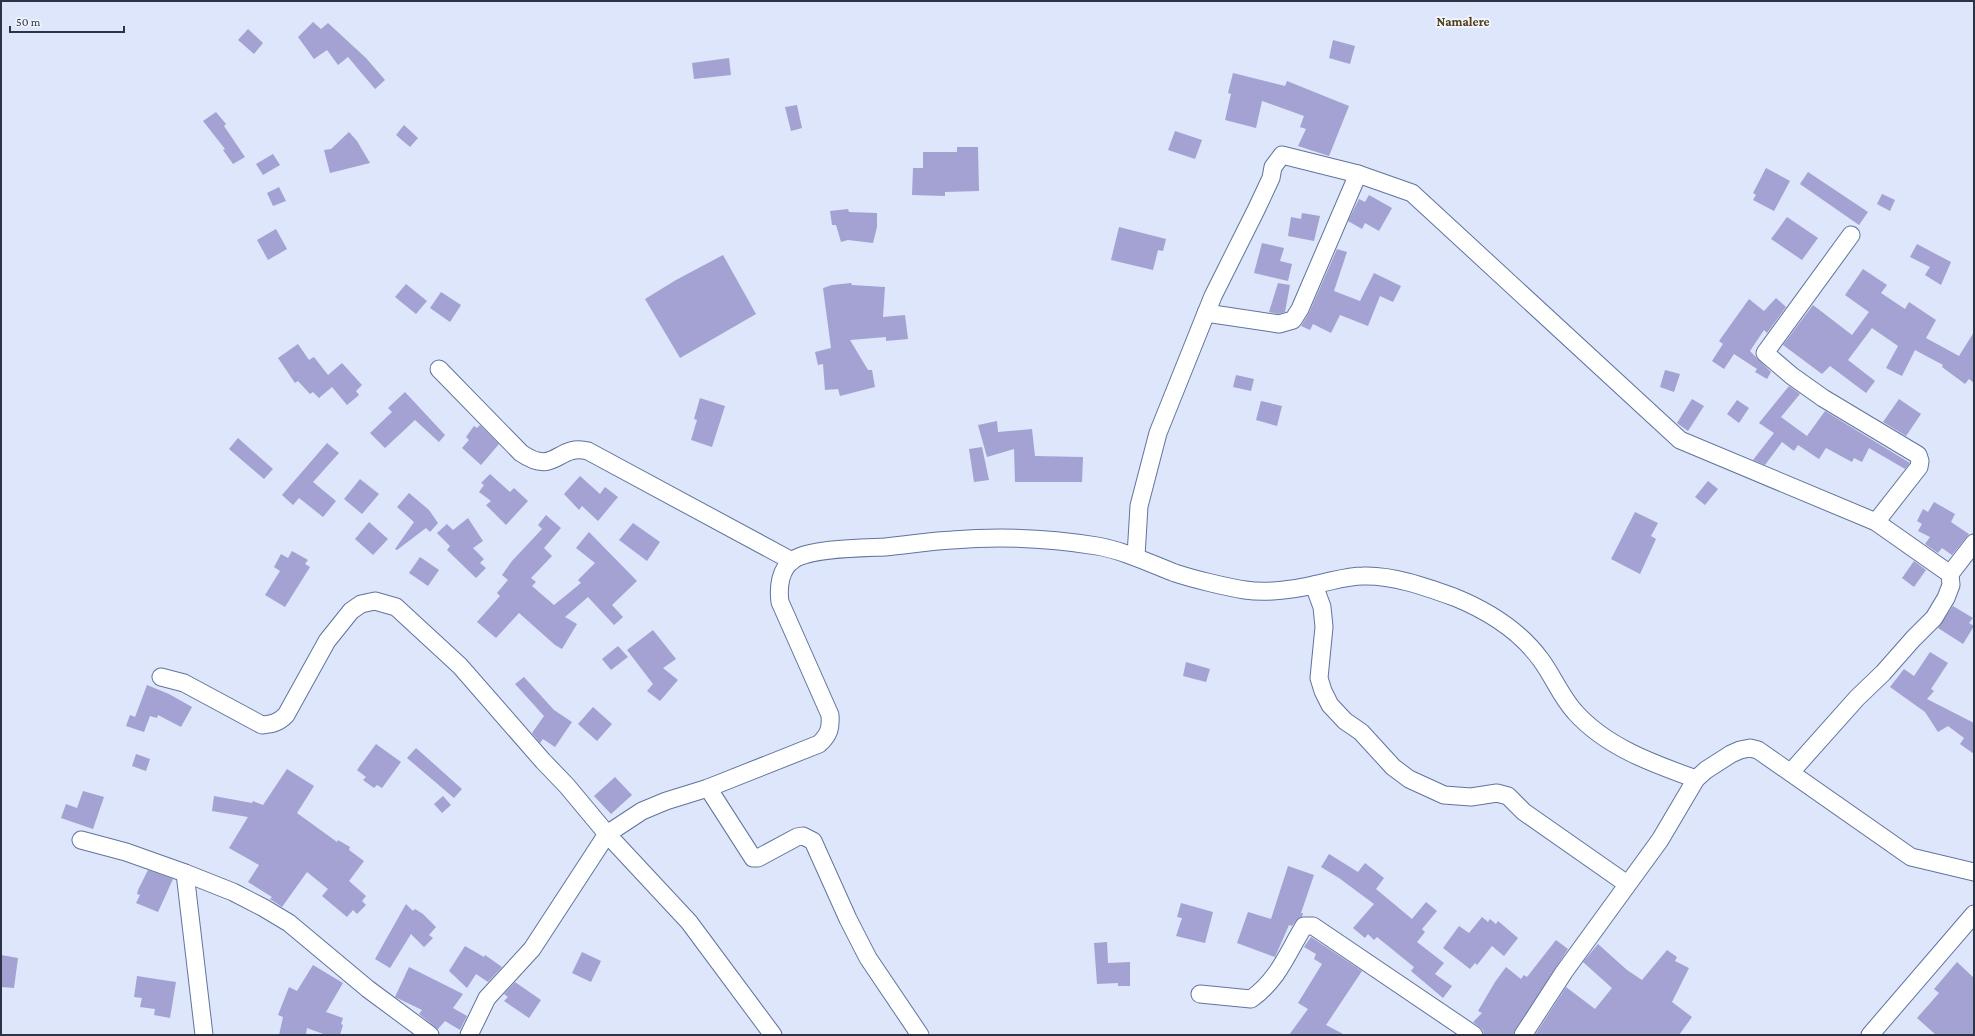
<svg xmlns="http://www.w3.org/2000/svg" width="1975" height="1036" font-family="'Crimson Pro',serif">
<rect width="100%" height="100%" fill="#dde6fa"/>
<g fill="#a3a2d3">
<path d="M 313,22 L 321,29 L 328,23 L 366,58 L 385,80 L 375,89 L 348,57 L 338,65 L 327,50 L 314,59 L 298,37 Z"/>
<path d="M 248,29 L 263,43 L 254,54 L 238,40 Z"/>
<path d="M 1333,40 L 1355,46 L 1350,64 L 1329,58 Z"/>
<path d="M 729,58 L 731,75 L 694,79 L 692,63 Z"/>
<path d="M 1233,73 L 1285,86 L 1287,81 L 1349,106 L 1329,156 L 1298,146 L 1306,129 L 1300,127 L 1304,116 L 1262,101 L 1256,128 L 1225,120 L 1231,94 L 1228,93 Z"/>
<path d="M 797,105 L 802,128 L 791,131 L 785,107 Z"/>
<path d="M 216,112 L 226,124 L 224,126 L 245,157 L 233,164 L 223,150 L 225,149 L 203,121 Z"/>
<path d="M 404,125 L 418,138 L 410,147 L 396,135 Z"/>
<path d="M 1175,131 L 1202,140 L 1195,159 L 1168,150 Z"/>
<path d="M 349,132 L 357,141 L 370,163 L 330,173 L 324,150 L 331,149 Z"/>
<path d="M 957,147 L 978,147 L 979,191 L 945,192 L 945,196 L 912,195 L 913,168 L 923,168 L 923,152 L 957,152 Z"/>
<path d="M 273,154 L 280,165 L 263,175 L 256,164 Z"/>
<path d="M 1766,168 L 1790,181 L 1774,211 L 1753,200 L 1756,195 L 1753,193 Z"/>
<path d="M 1808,172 L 1868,212 L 1859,225 L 1800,184 Z"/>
<path d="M 279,187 L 286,201 L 273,206 L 267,193 Z"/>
<path d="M 1882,194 L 1895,200 L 1890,211 L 1877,204 Z"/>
<path d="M 1369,195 L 1392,208 L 1379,231 L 1365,223 L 1362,229 L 1348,221 L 1359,199 L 1365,202 Z"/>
<path d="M 848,209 L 849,212 L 877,213 L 877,227 L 873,243 L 848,240 L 841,242 L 836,225 L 832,225 L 830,211 Z"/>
<path d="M 1302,213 L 1320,216 L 1314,241 L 1288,236 L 1291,217 L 1301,219 Z"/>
<path d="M 1787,217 L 1818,238 L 1802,260 L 1771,239 Z"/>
<path d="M 1119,227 L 1166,239 L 1163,251 L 1158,250 L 1153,270 L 1111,260 Z"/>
<path d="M 276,229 L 287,249 L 268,260 L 257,240 Z"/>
<path d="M 1262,243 L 1284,248 L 1280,261 L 1292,264 L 1288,281 L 1254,273 Z"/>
<path d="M 1917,244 L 1951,262 L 1941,285 L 1925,275 L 1930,267 L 1910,257 Z"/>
<path d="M 1337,249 L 1347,252 L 1334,291 L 1360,301 L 1374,273 L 1401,286 L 1393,302 L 1380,296 L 1368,326 L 1340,315 L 1331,333 L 1313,324 L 1310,330 L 1301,326 L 1309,313 Z"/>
<path d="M 723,255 L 756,314 L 680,358 L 645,299 L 676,280 Z"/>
<path d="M 1863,269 L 1887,285 L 1881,293 L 1905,309 L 1909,302 L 1936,320 L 1926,338 L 1959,356 L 1974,332 L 1974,383 L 1969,379 L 1965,384 L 1942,367 L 1943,365 L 1915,350 L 1902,376 L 1886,368 L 1898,346 L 1872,328 L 1848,360 L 1875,381 L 1866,393 L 1830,366 L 1822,374 L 1783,345 L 1813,305 L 1852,335 L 1869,312 L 1845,295 Z"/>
<path d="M 851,283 L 852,285 L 885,287 L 883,317 L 905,315 L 908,339 L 886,341 L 886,337 L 850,340 L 868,370 L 872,370 L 875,387 L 840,396 L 838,389 L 825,390 L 823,364 L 818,365 L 815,352 L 831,348 L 823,288 L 832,285 Z"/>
<path d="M 1278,283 L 1290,285 L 1285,312 L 1278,314 L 1269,312 Z"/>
<path d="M 406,284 L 427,301 L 416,314 L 395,297 Z"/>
<path d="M 441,292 L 461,305 L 450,322 L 430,308 Z"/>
<path d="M 1776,298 L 1786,307 L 1767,333 L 1764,330 L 1750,351 L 1771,372 L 1767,379 L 1755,372 L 1757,369 L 1734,354 L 1724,369 L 1712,361 L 1723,344 L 1719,341 L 1749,299 L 1764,311 Z"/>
<path d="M 298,344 L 309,360 L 314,357 L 328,375 L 342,363 L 362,385 L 356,391 L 359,395 L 347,405 L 332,387 L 319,398 L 313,392 L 310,394 L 298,381 L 295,383 L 278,358 Z"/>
<path d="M 1665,370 L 1680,374 L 1674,392 L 1660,387 Z"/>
<path d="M 1236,375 L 1254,379 L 1251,391 L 1233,387 Z"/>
<path d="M 1789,386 L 1800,394 L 1781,417 L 1807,436 L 1825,411 L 1910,463 L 1905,469 L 1869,448 L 1862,462 L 1854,458 L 1852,462 L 1826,448 L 1819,459 L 1798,445 L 1794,451 L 1782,442 L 1765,465 L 1753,460 L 1774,433 L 1759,423 Z"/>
<path d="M 405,392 L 445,435 L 439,442 L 415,420 L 385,448 L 370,433 L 392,412 L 388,408 Z"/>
<path d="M 700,398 L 725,406 L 712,447 L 691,440 L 697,420 L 694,419 Z"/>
<path d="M 1692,399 L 1704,406 L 1688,431 L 1677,423 Z"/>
<path d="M 1899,399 L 1921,414 L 1906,436 L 1883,422 Z"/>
<path d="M 1737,400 L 1749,408 L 1739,423 L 1727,414 Z"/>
<path d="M 1261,401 L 1282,406 L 1277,426 L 1256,420 Z"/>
<path d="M 997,421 L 998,432 L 1032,429 L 1035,456 L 1083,457 L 1082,482 L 1015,482 L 1014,449 L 987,457 L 978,425 Z"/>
<path d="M 480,425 L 499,444 L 481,465 L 462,448 L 469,440 L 466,437 L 474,426 L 477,428 Z"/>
<path d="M 238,438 L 273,469 L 264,479 L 229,449 Z"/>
<path d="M 327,443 L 339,453 L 313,482 L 336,501 L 323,517 L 299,498 L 293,505 L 282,495 Z"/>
<path d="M 982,447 L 989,480 L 974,482 L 969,449 Z"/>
<path d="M 490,474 L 510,492 L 514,488 L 528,501 L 506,525 L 486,505 L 491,501 L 479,492 L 484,485 L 481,483 Z"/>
<path d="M 580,476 L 600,494 L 605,487 L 618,497 L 598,521 L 582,506 L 579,510 L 564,494 Z"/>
<path d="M 360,479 L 379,494 L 362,514 L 344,499 Z"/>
<path d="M 1708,481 L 1718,489 L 1705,505 L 1695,497 Z"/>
<path d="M 409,493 L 429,510 L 438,523 L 430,532 L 426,528 L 397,550 L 395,549 L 414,522 L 397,507 Z"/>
<path d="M 1934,502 L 1955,514 L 1951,522 L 1969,534 L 1952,555 L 1942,548 L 1938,553 L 1925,544 L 1930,537 L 1918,531 L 1922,524 L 1917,521 L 1923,509 L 1928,512 Z"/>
<path d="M 1635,512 L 1658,523 L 1651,536 L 1656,539 L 1640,574 L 1611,559 Z"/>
<path d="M 546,515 L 561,528 L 544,548 L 552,556 L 531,578 L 536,582 L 532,586 L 554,605 L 581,583 L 578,580 L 595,563 L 576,548 L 589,532 L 637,581 L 612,605 L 623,617 L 614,625 L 588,597 L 565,617 L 577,624 L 562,649 L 555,645 L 519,613 L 496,638 L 477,622 L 500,596 L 497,593 L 508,580 L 502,575 L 512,561 L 542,529 L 538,525 Z"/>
<path d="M 468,518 L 483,541 L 473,548 L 484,559 L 480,563 L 486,568 L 476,578 L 447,550 L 450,546 L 437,533 L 447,524 L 453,530 Z"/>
<path d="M 369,522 L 388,539 L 373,555 L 355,539 Z"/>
<path d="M 633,523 L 660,542 L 647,561 L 619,540 Z"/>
<path d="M 292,551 L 308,560 L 305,564 L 310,567 L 285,607 L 265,595 L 280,571 L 274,567 L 281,554 L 288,558 Z"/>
<path d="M 420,557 L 439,570 L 428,586 L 409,573 Z"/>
<path d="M 1914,561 L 1926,570 L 1914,587 L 1902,578 Z"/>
<path d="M 1953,606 L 1973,618 L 1969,623 L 1974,626 L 1963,644 L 1938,628 Z"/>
<path d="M 653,630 L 676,659 L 663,668 L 678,680 L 660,701 L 647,691 L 653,684 L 627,650 Z"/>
<path d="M 618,646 L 628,657 L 611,670 L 602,659 Z"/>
<path d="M 1930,652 L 1948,663 L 1931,689 L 1934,691 L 1927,699 L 1974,723 L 1974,754 L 1960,744 L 1964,738 L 1948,726 L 1938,732 L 1925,712 L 1890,687 L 1904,669 L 1914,676 Z"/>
<path d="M 1186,662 L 1210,669 L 1206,682 L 1183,676 Z"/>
<path d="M 524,677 L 554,710 L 572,722 L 555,747 L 543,739 L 540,743 L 532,733 L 544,716 L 515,684 Z"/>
<path d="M 147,685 L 169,694 L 192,707 L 181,727 L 158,715 L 157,718 L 150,716 L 144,732 L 126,726 L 130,715 L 135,717 Z"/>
<path d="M 593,707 L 612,724 L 597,741 L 578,724 Z"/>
<path d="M 376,744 L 401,762 L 382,788 L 377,785 L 374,788 L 363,780 L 366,777 L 357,770 Z"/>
<path d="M 416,748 L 462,789 L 454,798 L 407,758 Z"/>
<path d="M 136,754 L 150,759 L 146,771 L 132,766 Z"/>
<path d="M 287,769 L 314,786 L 297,813 L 337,842 L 338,840 L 350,847 L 349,850 L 364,861 L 349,881 L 366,896 L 362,901 L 366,905 L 357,914 L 353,910 L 347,917 L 322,896 L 328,889 L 307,872 L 282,907 L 270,899 L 272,897 L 248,882 L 259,865 L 229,848 L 248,817 L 212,811 L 214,796 L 252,803 L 253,801 L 263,805 Z"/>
<path d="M 615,777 L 632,795 L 611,814 L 594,796 Z"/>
<path d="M 83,791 L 104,797 L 93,829 L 61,818 L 66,804 L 77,808 Z"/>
<path d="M 443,796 L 451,805 L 442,813 L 434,804 Z"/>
<path d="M 1329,854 L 1358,872 L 1365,863 L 1384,878 L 1376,889 L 1412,919 L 1426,902 L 1437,911 L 1422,929 L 1425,932 L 1417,942 L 1444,963 L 1435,974 L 1452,986 L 1443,998 L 1411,971 L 1414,967 L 1377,937 L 1374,940 L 1368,934 L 1365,938 L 1353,928 L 1374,904 L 1339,878 L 1321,867 Z"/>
<path d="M 1288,866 L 1314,875 L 1301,913 L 1303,913 L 1302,917 L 1296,921 L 1292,926 L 1289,925 L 1275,957 L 1237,943 L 1248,912 L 1271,919 Z"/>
<path d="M 148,870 L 173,879 L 158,912 L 136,903 L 140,895 L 137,894 L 138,890 Z"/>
<path d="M 1181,903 L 1213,912 L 1205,943 L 1176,936 L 1182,918 L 1177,917 Z"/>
<path d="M 406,904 L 413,911 L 415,909 L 423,914 L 436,927 L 429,935 L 433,938 L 424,947 L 411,934 L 390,968 L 375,959 Z"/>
<path d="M 1482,917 L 1488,922 L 1490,919 L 1496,924 L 1498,921 L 1518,938 L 1504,956 L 1492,946 L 1477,965 L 1475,963 L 1470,969 L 1443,948 L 1459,926 L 1469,933 Z"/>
<path d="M 1311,937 L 1362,971 L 1326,1025 L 1345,1035 L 1289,1035 L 1308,1009 L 1298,1003 L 1322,964 L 1314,959 L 1316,954 L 1304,947 Z"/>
<path d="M 1556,940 L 1568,949 L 1515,1030 L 1513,1035 L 1484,1035 L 1483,1030 L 1473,1022 L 1482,1013 L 1478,1011 L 1495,982 L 1506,967 L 1521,979 L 1524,975 L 1527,977 Z"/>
<path d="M 1107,942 L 1108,963 L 1130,962 L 1130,986 L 1118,986 L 1118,983 L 1097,984 L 1094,943 Z"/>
<path d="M 1598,944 L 1627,970 L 1642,980 L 1667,950 L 1677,957 L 1675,961 L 1689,968 L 1672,1002 L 1692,1017 L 1679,1035 L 1535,1035 L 1566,987 L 1595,1009 L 1612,988 L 1583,962 Z"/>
<path d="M 465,946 L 484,957 L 485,955 L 502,967 L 488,982 L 476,974 L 467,988 L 449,971 Z"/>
<path d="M 582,952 L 601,961 L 591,982 L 572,973 Z"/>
<path d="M 1,955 L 18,958 L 14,988 L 1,987 Z"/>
<path d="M 1957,962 L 1974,978 L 1974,1035 L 1936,1035 L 1917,1018 L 1939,993 L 1934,989 Z"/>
<path d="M 313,965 L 343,983 L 326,1012 L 343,1018 L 341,1024 L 343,1025 L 340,1035 L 326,1035 L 307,1028 L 306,1035 L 279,1035 L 283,1017 L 278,1015 L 289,987 L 297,991 Z"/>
<path d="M 409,967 L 463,994 L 453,1008 L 467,1016 L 460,1030 L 445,1021 L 438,1029 L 419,1014 L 422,1010 L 395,997 Z"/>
<path d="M 137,976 L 176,982 L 170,1018 L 154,1015 L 155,1009 L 140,1007 L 142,998 L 134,997 Z"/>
<path d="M 515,982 L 541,1000 L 529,1018 L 504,1001 L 508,997 L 504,994 Z"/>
</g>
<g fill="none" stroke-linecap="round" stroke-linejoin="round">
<g stroke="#60749e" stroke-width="19">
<g id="minor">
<path d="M 1851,235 L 1765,353 L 1792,376 L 1823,398 L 1918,455 L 1920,461 L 1919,467 L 1876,522"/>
<path d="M 1206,313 L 1279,324 L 1293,320 L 1300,309 L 1358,174"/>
<path d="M 439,369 L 521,453 C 556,477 557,443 588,451 L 792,561"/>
<path d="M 1136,556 L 1139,506 L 1158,433 L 1213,296 L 1256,210 L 1271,178 L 1273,167 L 1282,155 L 1358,174 L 1412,193 L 1680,440 L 1876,522 L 1950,574"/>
<path d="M 1314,585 L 1322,607 L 1324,627 L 1319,678 L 1323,691 L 1330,705 L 1345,721 L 1361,732 L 1393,767 L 1409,779 L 1444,795 L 1471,797 L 1497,793 L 1508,796 L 1524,812 L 1627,884"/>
<path d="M 161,677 L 184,683 L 262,725 C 272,724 278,723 286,715 L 327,641 L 351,611 L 361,604 L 375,601 L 396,607 L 460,666 L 543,761 L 567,786 L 607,834 L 689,922 L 773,1035"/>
<path d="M 1791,772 L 1857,698 L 1883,673 L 1913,639 L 1934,618 L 1946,598 L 1951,585 L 1950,574 L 1974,543"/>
<path d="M 708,788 L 753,858 L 758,858 L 797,837 L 803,836 L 813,841 L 848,919 L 868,958 L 920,1035"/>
<path d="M 81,840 L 126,852 L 185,873 L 233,892 L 264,908 L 289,923 L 368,989 L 430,1035"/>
<path d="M 185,873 L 204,1035"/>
<path d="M 1200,994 L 1251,999 C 1278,980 1287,954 1304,926 L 1313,926 L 1474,1035"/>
<path d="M 469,1035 L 487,998 L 532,949 L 607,834 L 642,811 L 666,801 L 708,788 L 819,744 C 829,735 831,728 830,715 L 780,602 C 778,587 780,569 793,560 C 810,548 863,548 885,547 C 907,545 930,541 952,540 C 1000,536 1049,538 1097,546 C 1125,551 1149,563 1175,573 C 1193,579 1226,587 1245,590 C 1271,594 1298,589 1322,583 C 1336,580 1349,576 1363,576 C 1393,575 1426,587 1454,597 C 1486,610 1520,631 1541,660 C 1553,676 1561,697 1575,712 C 1606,747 1654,764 1696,779"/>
<path d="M 1523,1035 L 1564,972 L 1660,840 L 1696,779 L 1706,770 L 1731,754 L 1740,750 L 1750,748 L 1758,750 L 1911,857 L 1974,872"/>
<path d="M 1870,1035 L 1974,914"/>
</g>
</g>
<use href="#minor" stroke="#fff" stroke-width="17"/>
</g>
<g text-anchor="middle" stroke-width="4" stroke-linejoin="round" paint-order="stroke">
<g font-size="13" font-weight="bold" fill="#4e3d16" stroke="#eff3fd">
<text x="1463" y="26">Namalere</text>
</g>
</g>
<rect width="1975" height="1036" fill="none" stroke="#2b3346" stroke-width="4"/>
<path d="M10 26v6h114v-6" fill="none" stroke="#2b3346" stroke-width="2"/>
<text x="16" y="26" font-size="12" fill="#2b3346" stroke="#eff3fd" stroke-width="3" paint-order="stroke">50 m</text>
</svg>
